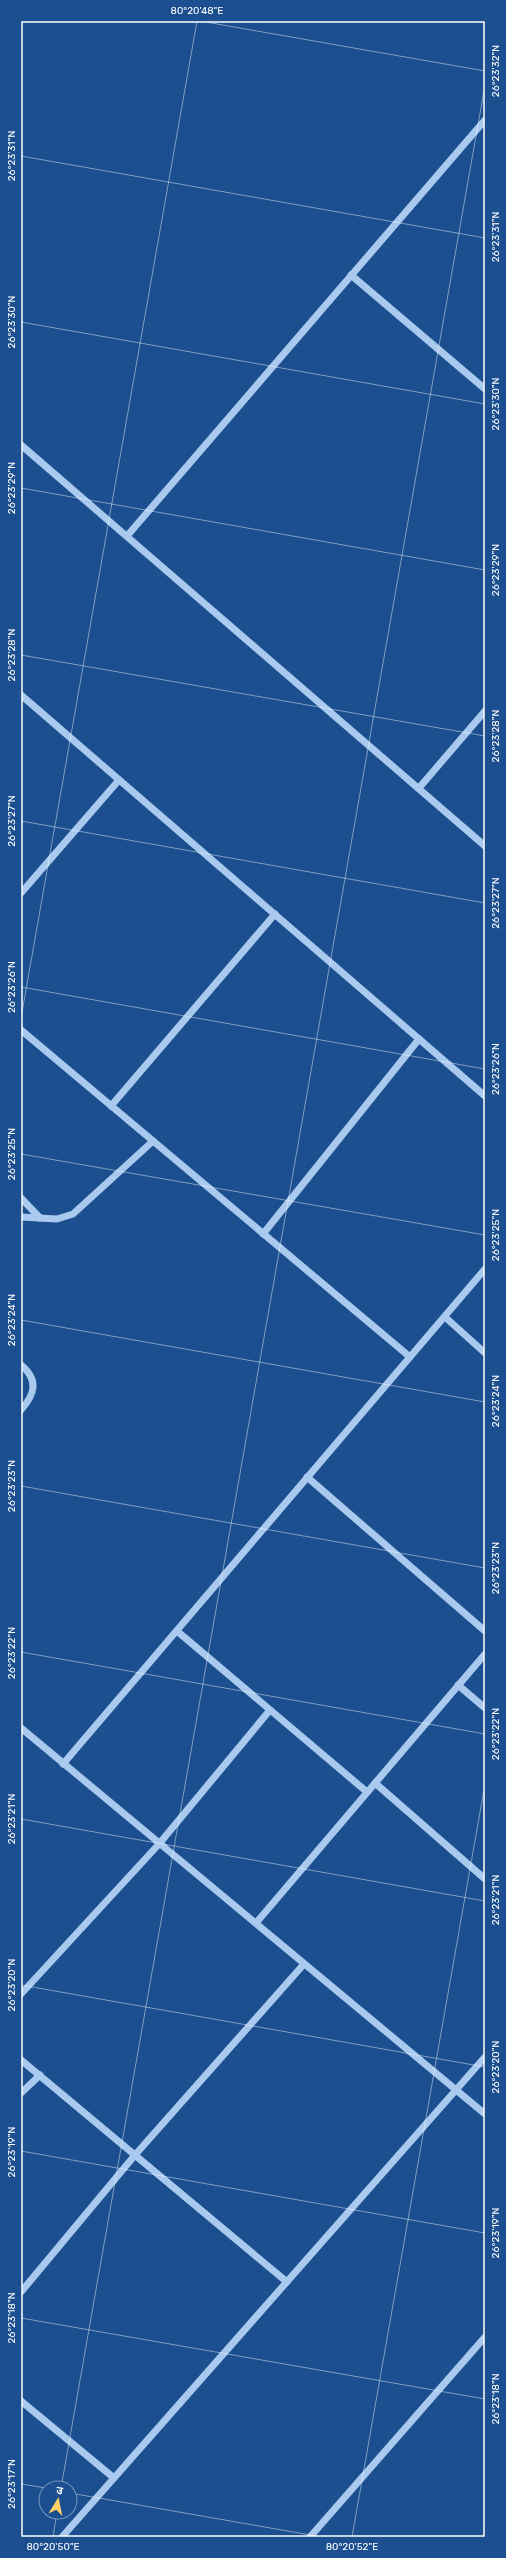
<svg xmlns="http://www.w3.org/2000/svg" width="506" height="2558" font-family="Rubik,'Noto Sans Devanagari',sans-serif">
<rect width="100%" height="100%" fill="#1b4f8f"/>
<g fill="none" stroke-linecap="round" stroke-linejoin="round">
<g stroke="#a9c9ee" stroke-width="7">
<path d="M 351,275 L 485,389"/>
<path d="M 21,445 L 485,846"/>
<path d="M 127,536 L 485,120"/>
<path d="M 21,695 L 485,1096"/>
<path d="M 419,788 L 485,711"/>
<path d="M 21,893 L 119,780"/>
<path d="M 21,1030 L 410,1357"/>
<path d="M 111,1106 L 275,914"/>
<path d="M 21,1198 L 40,1218"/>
<path d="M 21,1217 L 57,1219 L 73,1214 L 153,1141"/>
<path d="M 263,1234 L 419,1039"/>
<path d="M 445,1317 L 485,1353"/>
<path d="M 21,1365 C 39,1380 35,1394 21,1410"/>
<path d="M 307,1477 L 485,1631"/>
<path d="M 177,1631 L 367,1792"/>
<path d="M 458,1685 L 485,1708"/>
<path d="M 21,1728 L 485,2114"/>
<path d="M 63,1764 L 485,1269"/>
<path d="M 375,1783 L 485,1879"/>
<path d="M 256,1923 L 485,1654"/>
<path d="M 21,1994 L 159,1844 L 270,1710"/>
<path d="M 21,2060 L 287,2282"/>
<path d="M 21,2093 L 40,2075"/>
<path d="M 21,2292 L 135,2155 L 304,1964"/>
<path d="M 21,2401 L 114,2478"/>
<path d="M 62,2537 L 485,2057"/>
<path d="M 310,2537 L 485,2337"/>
</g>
</g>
<path fill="none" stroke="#fff" stroke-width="1" stroke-opacity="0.45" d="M 200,21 L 485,71M 21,156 L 485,238M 21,322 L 485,404M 21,488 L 485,570M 21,655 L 485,736M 21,821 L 485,903M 21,987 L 485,1069M 21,1018 L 197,21M 21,1154 L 485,1235M 21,1320 L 485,1402M 21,1486 L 485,1568M 21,1652 L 485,1734M 21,1819 L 485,1901M 21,1985 L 485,2067M 21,2151 L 485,2233M 21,2318 L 485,2399M 21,2484 L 46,2488M 61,2488 L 485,85M 70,2493 L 322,2537M 53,2537 L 57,2512M 352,2537 L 485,1784"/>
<rect width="506" height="2558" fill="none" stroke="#1b4f8f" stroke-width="44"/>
<g transform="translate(58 2500) rotate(10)"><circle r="19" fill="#1b4f8f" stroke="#7695bc"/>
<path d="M0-3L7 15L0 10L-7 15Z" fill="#ffd166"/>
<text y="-6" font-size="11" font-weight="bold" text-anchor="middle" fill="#ffffff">उ</text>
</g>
<rect x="22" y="22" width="462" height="2514" fill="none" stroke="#fff" stroke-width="1.5"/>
<g font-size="10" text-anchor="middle" fill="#fff">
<text x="197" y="14">80°20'48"E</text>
<text transform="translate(495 71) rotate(-90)" y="4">26°23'32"N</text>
<text transform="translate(11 156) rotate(-90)" y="4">26°23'31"N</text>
<text transform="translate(495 237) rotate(-90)" y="4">26°23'31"N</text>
<text transform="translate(11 322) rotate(-90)" y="4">26°23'30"N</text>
<text transform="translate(495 404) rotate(-90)" y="4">26°23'30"N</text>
<text transform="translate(11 488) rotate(-90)" y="4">26°23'29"N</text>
<text transform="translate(495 570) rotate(-90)" y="4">26°23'29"N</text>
<text transform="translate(11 655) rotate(-90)" y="4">26°23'28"N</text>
<text transform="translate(495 736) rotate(-90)" y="4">26°23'28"N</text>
<text transform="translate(11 821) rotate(-90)" y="4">26°23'27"N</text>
<text transform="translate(495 903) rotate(-90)" y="4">26°23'27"N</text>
<text transform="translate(11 987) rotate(-90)" y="4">26°23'26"N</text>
<text transform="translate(495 1069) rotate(-90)" y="4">26°23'26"N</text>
<text transform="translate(11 1154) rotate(-90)" y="4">26°23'25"N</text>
<text transform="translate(495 1235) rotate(-90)" y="4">26°23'25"N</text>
<text transform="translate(11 1320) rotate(-90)" y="4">26°23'24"N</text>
<text transform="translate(495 1401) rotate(-90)" y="4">26°23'24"N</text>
<text transform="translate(11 1486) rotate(-90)" y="4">26°23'23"N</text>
<text transform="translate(495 1568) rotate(-90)" y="4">26°23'23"N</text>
<text transform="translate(11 1653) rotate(-90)" y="4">26°23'22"N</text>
<text transform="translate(495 1734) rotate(-90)" y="4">26°23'22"N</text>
<text transform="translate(11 1819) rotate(-90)" y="4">26°23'21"N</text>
<text transform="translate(495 1900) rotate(-90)" y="4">26°23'21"N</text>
<text transform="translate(11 1985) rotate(-90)" y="4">26°23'20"N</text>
<text transform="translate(495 2067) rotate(-90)" y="4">26°23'20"N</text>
<text transform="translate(11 2152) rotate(-90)" y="4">26°23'19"N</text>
<text transform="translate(495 2233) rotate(-90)" y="4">26°23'19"N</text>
<text transform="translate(11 2318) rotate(-90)" y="4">26°23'18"N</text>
<text transform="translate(495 2399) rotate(-90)" y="4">26°23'18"N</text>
<text transform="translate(11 2484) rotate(-90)" y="4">26°23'17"N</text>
<text x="53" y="2550">80°20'50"E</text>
<text x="352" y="2550">80°20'52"E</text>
</g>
</svg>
